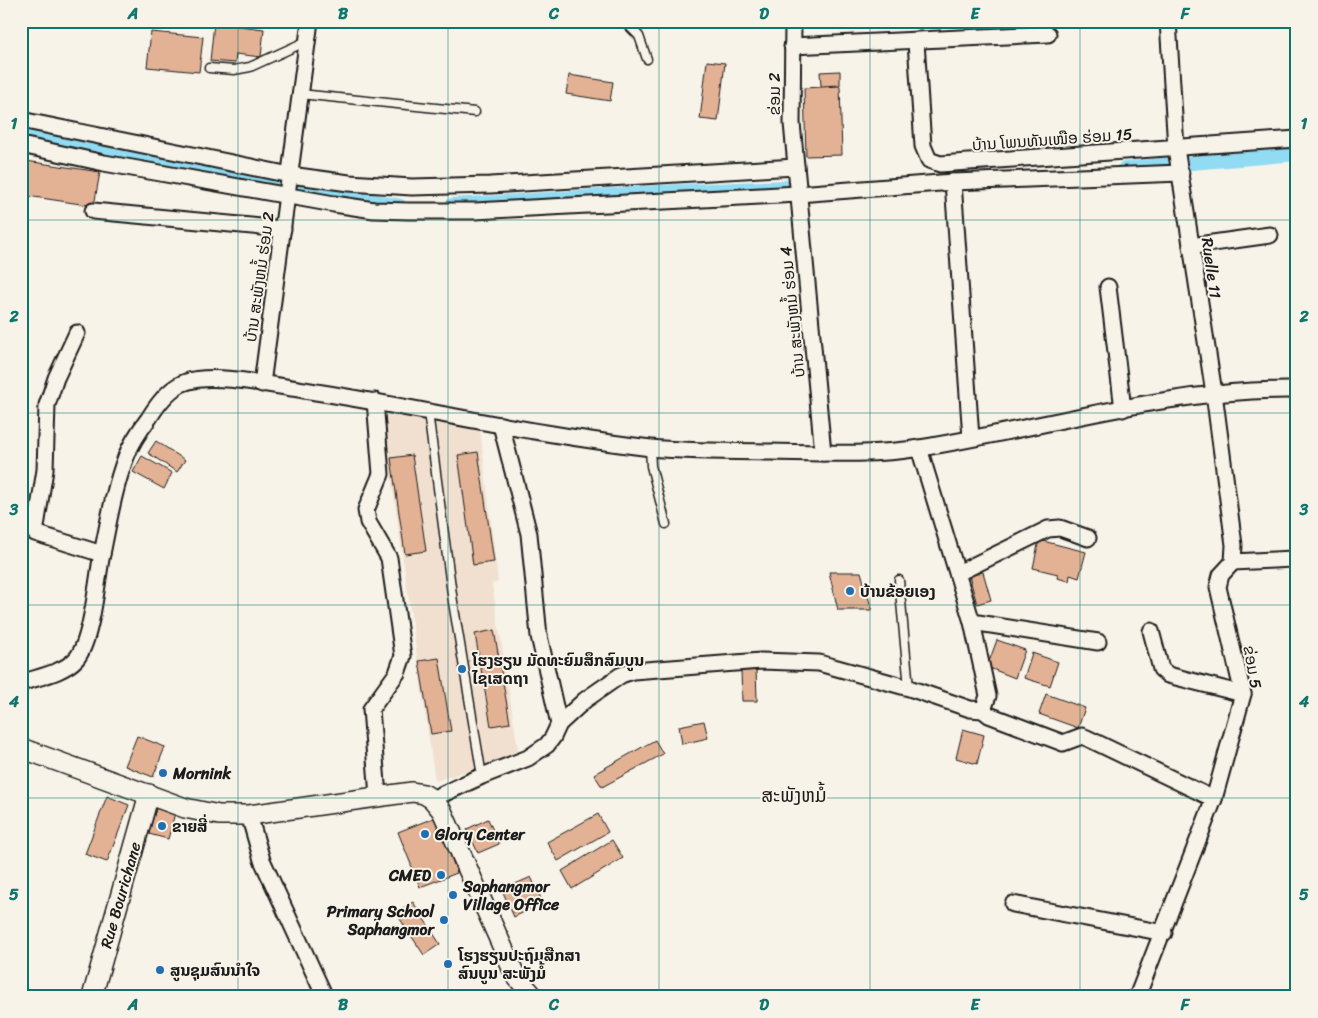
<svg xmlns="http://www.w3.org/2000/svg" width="1318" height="1018" font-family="Sriracha,'Noto Sans Lao',sans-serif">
<rect width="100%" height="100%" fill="#f7f3e8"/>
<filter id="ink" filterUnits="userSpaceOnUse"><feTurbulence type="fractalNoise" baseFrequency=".02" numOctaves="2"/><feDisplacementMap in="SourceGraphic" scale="10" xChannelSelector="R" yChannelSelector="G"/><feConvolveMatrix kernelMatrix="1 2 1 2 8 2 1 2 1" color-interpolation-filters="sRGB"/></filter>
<g filter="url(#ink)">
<path fill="#f1e0cf" d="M 382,414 L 480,429 L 498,582 L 492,584 L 519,755 L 435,781 Z"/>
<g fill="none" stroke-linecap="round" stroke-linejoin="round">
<g stroke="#91dbf3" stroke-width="14">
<path d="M 21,134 L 113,154 L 280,184"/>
<path d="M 1191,163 L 1297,154"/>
<path d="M 1124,169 L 1169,164"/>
<path d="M 298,187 L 400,206"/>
<path d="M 452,205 L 662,192 L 789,187"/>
</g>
</g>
<g fill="#e3b295" stroke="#1c1c1c">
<path d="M 214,23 L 264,29 L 261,57 L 236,54 L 235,63 L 210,61 Z"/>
<path d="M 151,32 L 203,37 L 199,72 L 147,67 Z"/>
<path d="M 707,61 L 725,63 L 718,121 L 700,119 Z"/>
<path d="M 840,71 L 840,85 L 821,86 L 820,72 Z"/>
<path d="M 569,75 L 613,82 L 610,101 L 566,94 Z"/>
<path d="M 840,86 L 842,155 L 806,156 L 804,88 Z"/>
<path d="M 26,161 L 100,172 L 94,206 L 21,195 Z"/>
<path d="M 156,441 L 185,460 L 177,472 L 148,453 Z"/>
<path d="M 478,452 L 494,562 L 473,565 L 458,455 Z"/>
<path d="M 412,455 L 426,551 L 405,554 L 391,458 Z"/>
<path d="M 142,456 L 172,473 L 164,489 L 133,472 Z"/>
<path d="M 1039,540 L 1086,552 L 1079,578 L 1070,575 L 1069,581 L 1057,578 L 1058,574 L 1033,568 Z"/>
<path d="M 829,572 L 861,572 L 872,610 L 838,610 Z"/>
<path d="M 983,572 L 991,600 L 977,604 L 969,576 Z"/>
<path d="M 494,630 L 510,723 L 491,726 L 475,634 Z"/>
<path d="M 997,640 L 1025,650 L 1015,678 L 987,667 Z"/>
<path d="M 1032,653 L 1058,662 L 1050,686 L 1024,678 Z"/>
<path d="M 439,658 L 451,731 L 431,734 L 419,661 Z"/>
<path d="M 756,669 L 757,701 L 742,701 L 741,670 Z"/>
<path d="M 1046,694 L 1085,708 L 1078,728 L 1039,714 Z"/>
<path d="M 704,721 L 708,738 L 682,744 L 679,726 Z"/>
<path d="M 963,729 L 984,735 L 977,764 L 956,758 Z"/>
<path d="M 137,736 L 165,747 L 153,777 L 125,766 Z"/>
<path d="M 655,740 L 663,754 L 602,787 L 594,774 Z"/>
<path d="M 107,796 L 129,805 L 107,862 L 85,854 Z"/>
<path d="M 156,808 L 175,813 L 168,839 L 149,834 Z"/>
<path d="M 598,814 L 608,832 L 558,861 L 547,842 Z"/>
<path d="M 436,817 L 457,873 L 420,887 L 398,832 Z"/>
<path d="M 488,819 L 499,844 L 478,853 L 467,829 Z"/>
<path d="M 612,840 L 623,858 L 572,889 L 562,871 Z"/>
<path d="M 531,877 L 543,903 L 514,917 L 502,890 Z"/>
<path d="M 413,902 L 440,944 L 424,955 L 396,913 Z"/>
</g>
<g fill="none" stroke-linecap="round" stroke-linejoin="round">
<g stroke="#1c1c1c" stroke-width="11">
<g id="service">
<path d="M 624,21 L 639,36 L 647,59"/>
<path d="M 209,68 L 234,70 L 250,67 L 307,41"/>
<path d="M 300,94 L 475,112"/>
<path d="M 428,412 L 453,602 L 482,776"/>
<path d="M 650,448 L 651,466 L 666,524"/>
<path d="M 899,580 L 909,688"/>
</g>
</g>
<g stroke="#1c1c1c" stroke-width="19">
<g id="minor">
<path d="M 793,21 L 792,123 L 823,453"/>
<path d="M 916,42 L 923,146 L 929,160 L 940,164 L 1297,139"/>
<path d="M 792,46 L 1048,34"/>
<path d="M 21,120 L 290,175 L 349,183 L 412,187 L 490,185 L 796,167"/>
<path d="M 21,145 L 104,163 L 334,204 L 374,210 L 408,211 L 475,211 L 798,194 L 953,182 L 1181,173"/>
<path d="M 953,182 L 971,438"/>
<path d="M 93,211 L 283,229"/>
<path d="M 1191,246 L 1270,235"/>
<path d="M 1108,287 L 1123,409"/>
<path d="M 77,333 L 56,378 L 47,405 L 45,470 L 35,533 L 102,554"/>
<path d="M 262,384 L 310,21"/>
<path d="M 375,401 L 381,474 L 366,510 L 368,522 L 389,558 L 403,656 L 397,673 L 371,709 L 378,796"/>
<path d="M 501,425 L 529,534 L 539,636 L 559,724"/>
<path d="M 1233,562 L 1293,559"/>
<path d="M 958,573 L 1048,529 L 1060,528 L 1088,538"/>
<path d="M 972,622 L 1098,642"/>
<path d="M 1151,631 L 1161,669 L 1168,675 L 1243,694"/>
<path d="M 21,683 C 38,677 63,673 76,659 C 91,643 97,582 101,559 C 108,525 114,488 126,457 C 131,443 140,430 149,418 C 157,405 170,387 186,382 C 213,372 275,386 304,390 C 420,408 535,435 651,448 C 691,452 731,451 771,452 C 821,453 871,456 920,448 C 1045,428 1169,388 1297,390"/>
<path d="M 983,710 L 989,715 L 1063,743 L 1082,736 L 1087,738 L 1214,799"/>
<path d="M 432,799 L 482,776 L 528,758 L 547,745 L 553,737 L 559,724 L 585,700 L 621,675 L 633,671 L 761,661 L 819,663 L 909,688 L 970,709 L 983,710 L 988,696 L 972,622 L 919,448"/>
<path d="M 249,815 L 262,860 L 325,997"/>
<path d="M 1013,904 L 1164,933"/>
<path d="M 1137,997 L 1214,799 L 1243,694 L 1218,587 L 1221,575 L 1233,562 L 1234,545 L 1214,393 L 1176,148 L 1168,21"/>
</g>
</g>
<g stroke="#1c1c1c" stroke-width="22">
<g id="tertiary">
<path d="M 21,748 L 185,808 L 219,815 L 249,815 L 412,792 L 424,794 L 432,799 L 442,811 L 515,975 L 534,997"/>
<path d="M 92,997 L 149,794"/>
</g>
</g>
<use href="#service" stroke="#f7f3e8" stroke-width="8"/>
<use href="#minor" stroke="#f7f3e8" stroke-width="15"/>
<use href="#tertiary" stroke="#f7f3e8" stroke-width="19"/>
</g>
</g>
<path fill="none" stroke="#0f766e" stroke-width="1" stroke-opacity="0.55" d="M 238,21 L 238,997M 448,21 L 448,997M 659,21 L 659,997M 870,21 L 870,997M 1080,21 L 1080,997M 21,220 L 1297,220M 21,413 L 1297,413M 21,605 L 1297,605M 21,798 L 1297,798"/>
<g fill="#1f6fb2" stroke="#f7f3e8" stroke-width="2">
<circle cx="850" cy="591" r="5"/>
<circle cx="462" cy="669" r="5"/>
<circle cx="163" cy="773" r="5"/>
<circle cx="162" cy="826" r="5"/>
<circle cx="425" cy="834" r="5"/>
<circle cx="441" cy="875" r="5"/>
<circle cx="453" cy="895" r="5"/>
<circle cx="444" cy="920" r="5"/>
<circle cx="448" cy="964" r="5"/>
<circle cx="160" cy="970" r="5"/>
</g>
<g text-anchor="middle" stroke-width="4" stroke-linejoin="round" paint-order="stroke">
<g font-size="16" fill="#1c1c1c" stroke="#f7f3e8">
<text transform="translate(774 94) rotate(-90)" y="6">ຂ່ອມ 2</text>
<text transform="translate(1052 139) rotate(-4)" y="6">ບ້ານ ໂພນທັນເໜືອ ຮ່ອມ 15</text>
<text transform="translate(1212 268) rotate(82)" y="6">Ruelle 11</text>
<text transform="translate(259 277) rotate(-82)" y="6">ບ້ານ ສະພັງຫມໍ້ ຮ່ອມ 2</text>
<text transform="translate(792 312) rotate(-96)" y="6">ບ້ານ ສະພັງຫມໍ້ ຮ່ອມ 4</text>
<text transform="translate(1253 667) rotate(80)" y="6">ຂ່ອມ 5</text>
<text transform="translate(120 895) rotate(-74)" y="6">Rue Bourichane</text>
</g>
<g font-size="16" font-weight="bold" fill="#1c1c1c" stroke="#f7f3e8" text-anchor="start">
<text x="860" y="597">ບ້ານຂ້ອຍເອງ</text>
<text x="472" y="666">ໂຮງຮຽນ ມັດທະຍົມສຶກສົມບູນ<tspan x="472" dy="18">ໄຊເສດຖາ</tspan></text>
<text x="173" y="779">Mornink</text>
<text x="172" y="832">ຂາຍສີ່</text>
<text x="435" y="840">Glory Center</text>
<text x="431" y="881" text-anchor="end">CMED</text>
<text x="463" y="892">Saphangmor<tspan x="463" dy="18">Village Office</tspan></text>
<text x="434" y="917" text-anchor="end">Primary School<tspan x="434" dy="18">Saphangmor</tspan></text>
<text x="458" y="961">ໂຮງຮຽນປະຖົມສືກສາ<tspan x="458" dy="18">ສົນບູນ ສະພັງມໍ້</tspan></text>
<text x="170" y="976">ສູນຊຸມສົນນຳໃຈ</text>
</g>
<g font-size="19" fill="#1c1c1c" stroke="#f7f3e8">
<text x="794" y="802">ສະພັງຫມໍ້</text>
</g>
</g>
<rect width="1318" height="1018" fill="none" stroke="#f7f3e8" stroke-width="55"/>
<rect x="28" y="28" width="1262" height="962" fill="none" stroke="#0f766e" stroke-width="2"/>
<g font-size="16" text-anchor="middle" font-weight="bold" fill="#0f766e">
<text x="133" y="19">A</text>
<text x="343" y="19">B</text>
<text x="554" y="19">C</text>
<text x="764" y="19">D</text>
<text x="975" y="19">E</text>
<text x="1185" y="19">F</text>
<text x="14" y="129">1</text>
<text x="1304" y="129">1</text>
<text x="14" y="322">2</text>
<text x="1304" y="322">2</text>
<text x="14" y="515">3</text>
<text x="1304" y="515">3</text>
<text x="14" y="707">4</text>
<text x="1304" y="707">4</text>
<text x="14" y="900">5</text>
<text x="1304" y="900">5</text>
<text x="133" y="1010">A</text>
<text x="343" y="1010">B</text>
<text x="554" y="1010">C</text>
<text x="764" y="1010">D</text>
<text x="975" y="1010">E</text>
<text x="1185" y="1010">F</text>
</g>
</svg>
